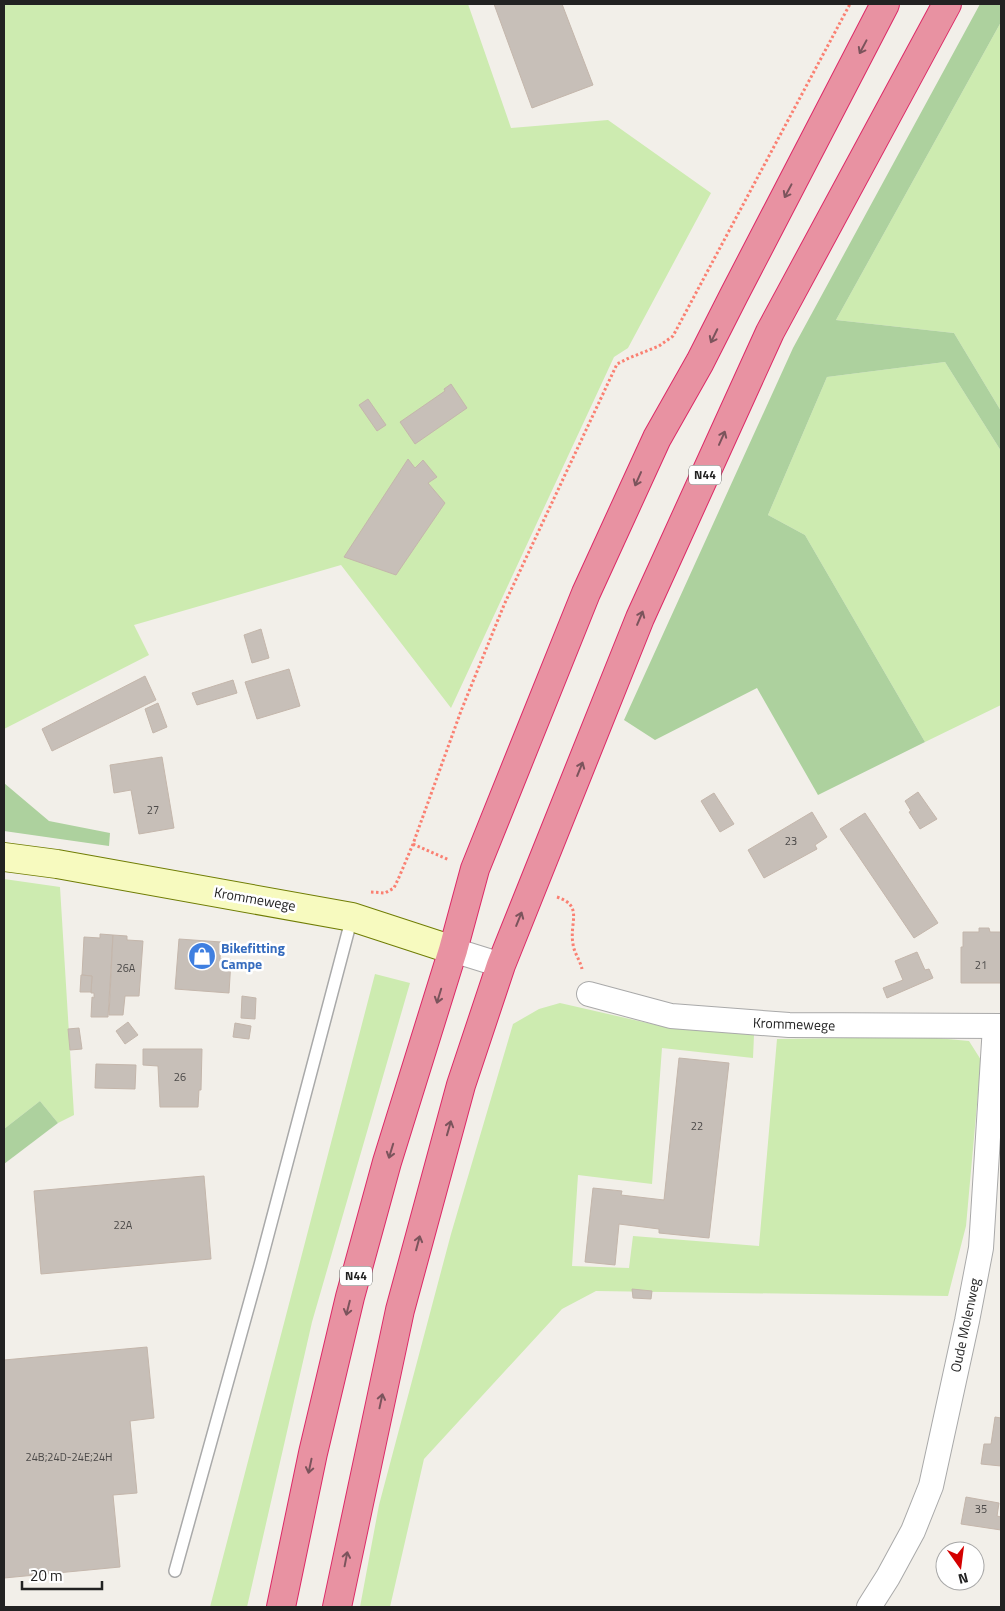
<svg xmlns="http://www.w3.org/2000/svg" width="1005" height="1611" font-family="'Titillium Web',sans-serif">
<rect width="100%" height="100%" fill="#f2efe9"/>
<g fill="#cdebb0">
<path d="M 4,4 L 468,4 L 511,128 L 608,120 L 711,193 L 628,348 L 614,357 L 451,708 L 341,565 L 134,625 L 149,655 L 4,729 Z"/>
<path d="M 1001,22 L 1001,411 L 954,333 L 836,320 Z"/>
<path d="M 945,362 L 1001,451 L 1001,705 L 925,742 L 805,535 L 768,515 L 827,377 Z"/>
<path d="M 4,879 L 60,887 L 74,1115 L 58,1123 L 40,1101 L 4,1129 Z"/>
<path d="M 375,974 L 410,983 L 312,1322 L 247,1607 L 210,1607 Z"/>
<path d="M 560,1003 L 665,1027 L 754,1035 L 753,1058 L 662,1048 L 652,1184 L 578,1175 L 572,1266 L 629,1268 L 633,1236 L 759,1246 L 777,1039 L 926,1037 L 969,1041 L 981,1060 L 966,1226 L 948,1296 L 596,1291 L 562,1309 L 424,1459 L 390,1607 L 360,1607 L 379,1505 L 451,1234 L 513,1024 L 539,1009 Z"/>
</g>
<g fill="#add19e">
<path d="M 980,4 L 1001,4 L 1001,22 L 836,320 L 954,333 L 1001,411 L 1001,451 L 945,362 L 827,377 L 768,515 L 805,535 L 925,742 L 818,795 L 757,688 L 655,740 L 624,720 L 793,348 Z"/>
<path d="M 4,783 L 49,821 L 110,833 L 109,846 L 4,831 Z"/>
<path d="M 40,1101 L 58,1123 L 4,1164 L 4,1129 Z"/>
</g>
<g fill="#c7bfb8" stroke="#c4b6ab">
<path d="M 494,4 L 562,4 L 593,85 L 532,108 Z"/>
<path d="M 451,384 L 467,408 L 415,444 L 400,422 L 445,391 L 444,389 Z"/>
<path d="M 368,399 L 386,425 L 377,431 L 359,405 Z"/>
<path d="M 408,459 L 415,468 L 423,460 L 437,477 L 428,483 L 445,503 L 396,575 L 344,557 Z"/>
<path d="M 261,629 L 269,658 L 252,663 L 244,635 Z"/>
<path d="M 289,669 L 300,706 L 257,719 L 245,682 Z"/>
<path d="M 145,676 L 156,700 L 52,751 L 42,729 Z"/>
<path d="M 233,680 L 237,693 L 197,705 L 192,693 Z"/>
<path d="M 158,703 L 167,727 L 153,733 L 145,709 Z"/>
<path d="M 162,757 L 174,828 L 139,834 L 131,790 L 114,793 L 110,765 Z"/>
<path d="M 918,792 L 937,819 L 920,829 L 909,812 L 911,811 L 905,801 Z"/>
<path d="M 714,793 L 734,824 L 720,832 L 701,801 Z"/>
<path d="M 812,812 L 827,837 L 815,845 L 817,849 L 764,878 L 748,850 Z"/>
<path d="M 865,813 L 938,923 L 914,938 L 840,829 Z"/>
<path d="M 979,928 L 989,928 L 990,932 L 1001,932 L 1001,983 L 961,983 L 961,947 L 963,947 L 963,932 L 979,932 Z"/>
<path d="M 100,934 L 113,935 L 108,1017 L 91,1017 L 92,997 L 94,998 L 94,993 L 91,993 L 92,976 L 82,975 L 84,937 L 100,938 Z"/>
<path d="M 113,935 L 127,936 L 127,940 L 143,941 L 139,996 L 125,996 L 123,1015 L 109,1015 Z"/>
<path d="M 179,939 L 221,942 L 220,959 L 231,960 L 229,993 L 175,989 Z"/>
<path d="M 917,952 L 925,970 L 929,969 L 933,978 L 887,998 L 883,988 L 903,980 L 895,961 Z"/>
<path d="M 81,975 L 92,976 L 91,992 L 80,992 Z"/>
<path d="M 242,996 L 256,998 L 255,1019 L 241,1018 Z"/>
<path d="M 128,1022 L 138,1035 L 125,1044 L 116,1031 Z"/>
<path d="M 235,1023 L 251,1026 L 249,1039 L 233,1037 Z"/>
<path d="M 79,1028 L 82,1049 L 70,1050 L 68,1029 Z"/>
<path d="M 143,1049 L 202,1049 L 201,1090 L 199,1090 L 198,1107 L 160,1107 L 158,1066 L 143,1065 Z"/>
<path d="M 679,1058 L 729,1063 L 709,1238 L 659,1233 L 659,1229 L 619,1224 L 615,1265 L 585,1262 L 593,1188 L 622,1191 L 621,1195 L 664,1200 Z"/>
<path d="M 96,1064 L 136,1065 L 135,1089 L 95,1088 Z"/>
<path d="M 204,1176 L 211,1259 L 41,1274 L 34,1191 Z"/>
<path d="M 632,1289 L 652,1291 L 651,1299 L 633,1298 Z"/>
<path d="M 147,1347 L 154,1418 L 130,1421 L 137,1493 L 113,1495 L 120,1567 L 4,1578 L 4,1360 Z"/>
<path d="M 995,1417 L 1001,1418 L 1001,1466 L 981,1464 L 984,1444 L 991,1444 Z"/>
<path d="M 966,1497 L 999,1503 L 997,1516 L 1001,1517 L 1001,1530 L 961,1524 Z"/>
</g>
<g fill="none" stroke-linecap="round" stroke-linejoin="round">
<g stroke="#a9a9a9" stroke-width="14">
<path id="lane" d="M 175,1571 L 260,1265 L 352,917"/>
</g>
<g stroke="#a9a9a9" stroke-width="26">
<g id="street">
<path d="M 453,950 L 501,965"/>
<path d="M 589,994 L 671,1016 L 789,1025 L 1001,1026"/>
<path d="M 869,1607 L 888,1577 L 913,1531 L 931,1486 L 967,1321 L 981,1248 L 995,1026"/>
</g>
</g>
<g stroke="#707d05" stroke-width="30">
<path id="secondary" d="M 4,857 L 57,864 L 352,917 L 453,950"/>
</g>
<g stroke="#dc2a67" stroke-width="30">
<g id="highway">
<path d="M 281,1607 L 313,1453 L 350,1297 L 387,1162 L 453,950 L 475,869 L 586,593 L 657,438 L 700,362 L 734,295 L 885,4"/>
<path d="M 337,1607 L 400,1310 L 461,1085 L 501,965 L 640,618 L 770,332 L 947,4"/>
</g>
</g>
<g stroke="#fa8072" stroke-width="3" stroke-dasharray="2.5 2.5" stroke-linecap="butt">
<path d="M 413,844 L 449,860"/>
<path d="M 371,892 L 385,893 L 394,888 L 400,875 L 413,844 L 461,711 L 504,605 L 617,364 L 629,358 L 659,346 L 673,336 L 850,4"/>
<path d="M 557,897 C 584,906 569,922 573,944 C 574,953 580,960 582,969"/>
</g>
<use href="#lane" stroke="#fff" stroke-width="11"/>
<use href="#street" stroke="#fff" stroke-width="24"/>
<use href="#secondary" stroke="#f7fabf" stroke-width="28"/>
<use href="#highway" stroke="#e892a2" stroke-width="28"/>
</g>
<defs><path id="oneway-shaft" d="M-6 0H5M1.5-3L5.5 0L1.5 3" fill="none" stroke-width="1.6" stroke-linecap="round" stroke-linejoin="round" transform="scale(1.25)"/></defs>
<g stroke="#7b545c">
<use href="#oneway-shaft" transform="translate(863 47) rotate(118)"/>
<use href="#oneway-shaft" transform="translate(788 191) rotate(118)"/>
<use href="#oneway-shaft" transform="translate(714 336) rotate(116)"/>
<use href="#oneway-shaft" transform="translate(722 438) rotate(-66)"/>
<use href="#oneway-shaft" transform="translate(638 479) rotate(114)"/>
<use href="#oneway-shaft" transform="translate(640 618) rotate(-67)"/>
<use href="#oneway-shaft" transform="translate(580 769) rotate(-68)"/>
<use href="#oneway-shaft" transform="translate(519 919) rotate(-68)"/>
<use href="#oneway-shaft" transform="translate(439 996) rotate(107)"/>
<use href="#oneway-shaft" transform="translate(449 1128) rotate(-74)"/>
<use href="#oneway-shaft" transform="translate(391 1151) rotate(107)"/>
<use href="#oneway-shaft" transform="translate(418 1243) rotate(-75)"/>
<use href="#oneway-shaft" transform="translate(348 1308) rotate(104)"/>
<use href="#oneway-shaft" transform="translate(381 1401) rotate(-78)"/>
<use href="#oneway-shaft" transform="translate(310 1466) rotate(102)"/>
<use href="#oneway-shaft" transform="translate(346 1559) rotate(-79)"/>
</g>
<defs>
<g id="shop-disc" transform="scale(1.4375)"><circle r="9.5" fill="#3f7fe0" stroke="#fff"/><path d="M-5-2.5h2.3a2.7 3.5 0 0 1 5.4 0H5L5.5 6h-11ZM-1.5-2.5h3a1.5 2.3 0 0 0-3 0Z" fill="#fff"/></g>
</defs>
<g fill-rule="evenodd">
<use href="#shop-disc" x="202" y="956"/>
</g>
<g text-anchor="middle" stroke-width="5" stroke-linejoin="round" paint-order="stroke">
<g font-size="11" fill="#4b4948">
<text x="153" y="814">27</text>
<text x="791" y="845">23</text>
<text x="981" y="969">21</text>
<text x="126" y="972">26A</text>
<text x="180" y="1081">26</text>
<text x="697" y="1130">22</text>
<text x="123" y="1229">22A</text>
<text x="69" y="1461">24B;24D-24E;24H</text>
<text x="981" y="1513">35</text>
</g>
<g fill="#fff" stroke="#646464" stroke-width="1">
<rect x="689" y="465.5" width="32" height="19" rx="4"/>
<rect x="340" y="1266.5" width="32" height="19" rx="4"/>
</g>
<g font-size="12" font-weight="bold" fill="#222">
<text x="705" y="479">N44</text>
<text x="356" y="1280">N44</text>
</g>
<g font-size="14" fill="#222" stroke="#fff">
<text transform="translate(255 899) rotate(10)" y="5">Krommewege</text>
<text transform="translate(794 1024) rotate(2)" y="5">Krommewege</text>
<text transform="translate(965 1325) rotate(-78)" y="5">Oude Molenweg</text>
</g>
<g font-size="14" font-weight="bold" fill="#366cbe" stroke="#fff" text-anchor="start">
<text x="221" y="953">Bikefitting<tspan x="221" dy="16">Campe</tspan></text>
</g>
</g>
<rect width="1005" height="1611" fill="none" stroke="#222222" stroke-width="10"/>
<g transform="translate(960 1566) rotate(166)"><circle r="24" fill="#ffffff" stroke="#a7a7a7"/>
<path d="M0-4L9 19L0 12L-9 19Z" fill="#d40000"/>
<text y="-8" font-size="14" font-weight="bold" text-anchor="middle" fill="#222222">N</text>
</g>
<path d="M22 1581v8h80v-8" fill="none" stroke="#222222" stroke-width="2.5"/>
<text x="30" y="1581" font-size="15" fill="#222222" stroke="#ffffff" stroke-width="4" paint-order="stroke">20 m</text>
</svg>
